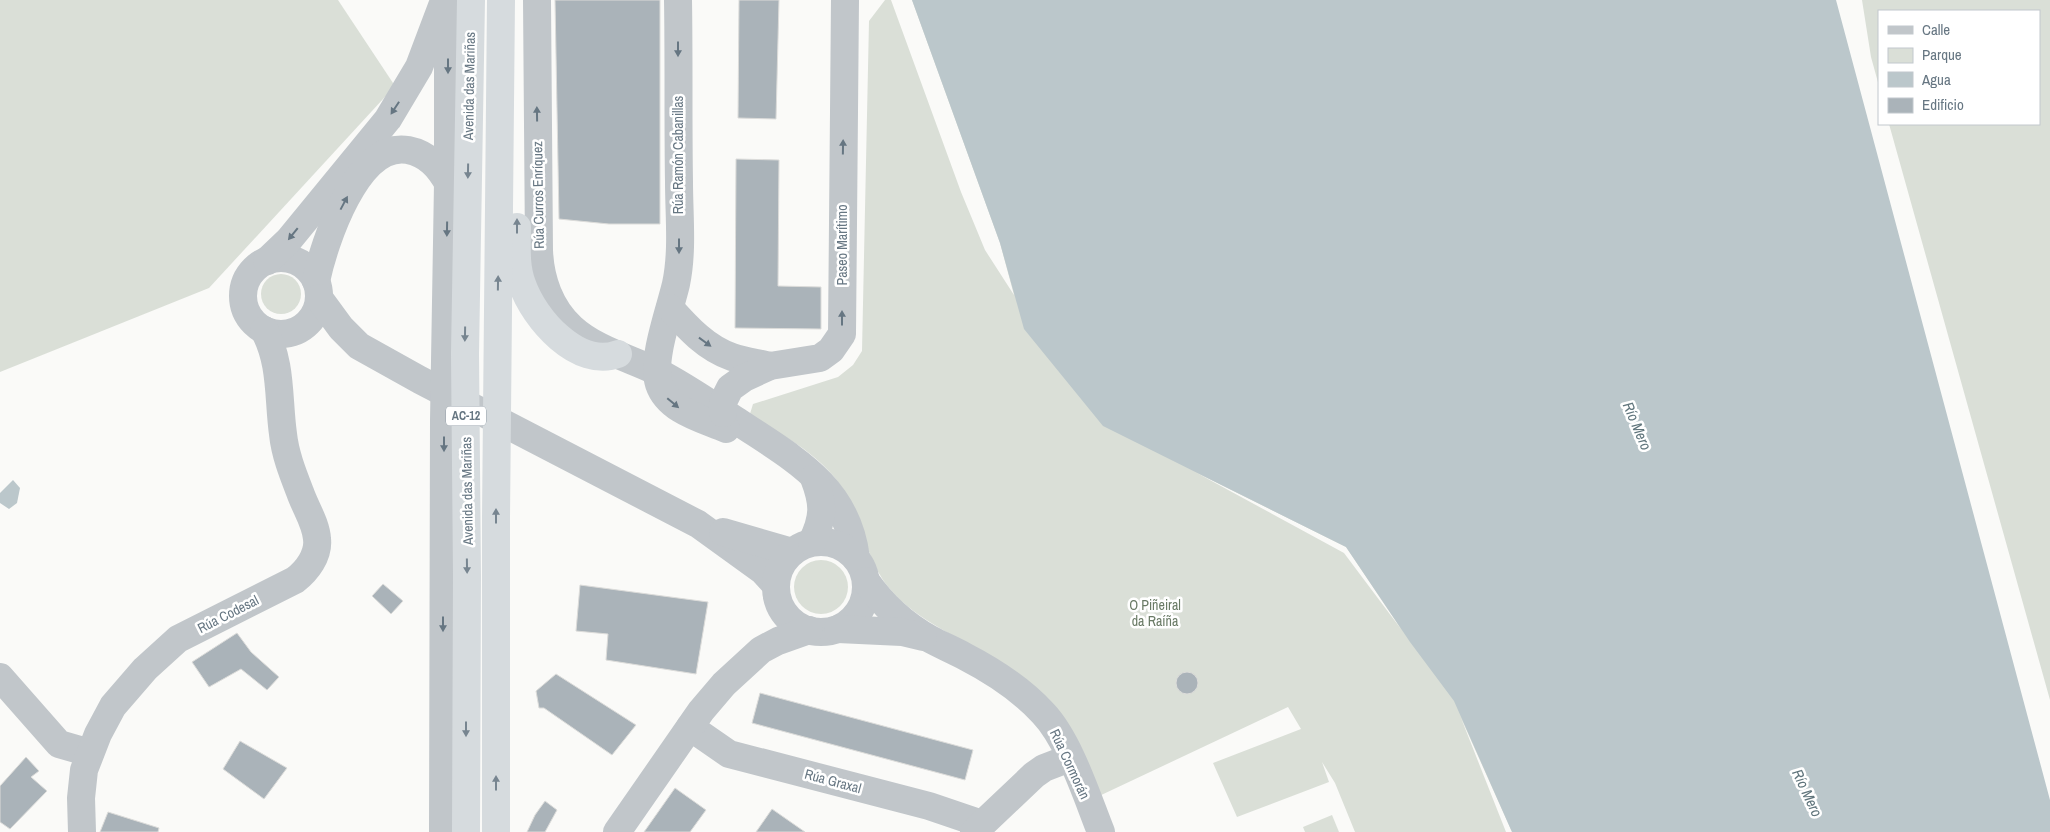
<svg xmlns="http://www.w3.org/2000/svg" width="2050" height="832" font-family="'Archivo Narrow',sans-serif">
<rect width="100%" height="100%" fill="#fafaf8"/>
<g fill="#dadfd7" fill-rule="evenodd">
<path d="M 0,0 L 338,0 L 395,86 L 209,288 L 0,372 Z"/>
<path d="M 885,0 L 891,0 L 961,192 L 985,250 L 1014,295 L 1000,243 L 912,0 L 1373,0 L 1512,832 L 1461,718 L 1506,832 L 1355,832 L 1335,783 L 1322,762 L 1329,782 L 1237,817 L 1213,763 L 1301,729 L 1288,707 L 1097,797 L 997,661 C 962,638 918,622 890,589 C 871,567 865,537 854,510 C 835,463 792,439 749,417 L 753,404 L 838,377 L 853,365 L 862,351 L 869,21 ZM 1197,473 L 1346,547 L 1401,629 L 1344,553 Z"/>
<path d="M 1862,0 L 2050,0 L 2050,700 L 1889,124 L 2039,124 L 2039,11 L 1879,11 L 1879,86 L 1871,57 Z"/>
<circle cx="281" cy="294" r="20"/>
<circle cx="821" cy="587" r="27"/>
<path d="M 1332,815 L 1339,832 L 1305,832 L 1303,827 Z"/>
</g>
<g fill="#bbc7cb">
<path d="M 912,0 L 1836,0 L 2050,800 L 2050,832 L 1512,832 L 1454,701 L 1410,642 L 1346,547 L 1103,426 L 1024,329 L 1000,243 Z"/>
<path d="M 13,480 L 20,488 L 17,503 L 9,509 L 0,503 L 0,493 Z"/>
</g>
<g fill="#aab3b9" stroke="#dcdcda">
<path d="M 555,0 L 660,0 L 660,224 L 609,224 L 559,219 Z"/>
<path d="M 739,0 L 779,0 L 776,119 L 738,118 Z"/>
<path d="M 736,159 L 779,160 L 778,286 L 821,287 L 821,329 L 735,328 Z"/>
<path d="M 383,584 L 403,601 L 391,614 L 372,596 Z"/>
<path d="M 580,585 L 708,602 L 696,674 L 606,660 L 608,634 L 576,631 Z"/>
<path d="M 237,633 L 251,652 L 279,677 L 267,690 L 241,669 L 209,687 L 192,662 Z"/>
<circle cx="1187" cy="683" r="11"/>
<path d="M 556,674 L 636,725 L 612,755 L 544,708 L 539,708 L 536,691 Z"/>
<path d="M 760,693 L 973,750 L 965,780 L 752,723 Z"/>
<path d="M 240,741 L 287,768 L 264,799 L 223,769 Z"/>
<path d="M 26,757 L 39,771 L 31,777 L 47,791 L 10,829 L 0,822 L 0,786 Z"/>
<path d="M 675,788 L 706,810 L 690,832 L 644,832 Z"/>
<path d="M 545,801 L 557,810 L 545,832 L 527,832 L 535,815 Z"/>
<path d="M 772,809 L 805,832 L 756,832 Z"/>
<path d="M 108,812 L 159,828 L 158,832 L 100,832 Z"/>
</g>
<g fill="none" stroke-linecap="round" stroke-linejoin="round">
<g stroke="#c1c6ca" stroke-width="28">
<path d="M 537,0 L 539,250 C 540,279 550,308 572,328 C 595,349 629,358 656,371 C 684,385 711,404 737,421 C 792,458 847,485 856,558"/>
<path d="M 678,0 C 679,61 678,121 679,182 C 679,215 683,251 676,284 C 670,310 651,360 659,384 C 668,411 703,419 726,429"/>
<circle cx="281" cy="296" r="38"/>
<path d="M 267,261 L 288,241 L 388,119 L 419,67 L 442,6"/>
<path d="M 316,281 C 324,243 357,141 408,150 C 428,154 439,167 448,183"/>
<path d="M 319,298 L 341,328 L 359,346 L 420,380 L 698,524 L 763,571 L 776,585"/>
<path d="M 670,308 C 688,328 706,348 732,357 C 744,361 758,363 770,366"/>
<path d="M 723,413 L 723,402 L 730,388 L 744,378 L 770,366 L 820,358 L 831,350 L 842,334 L 845,0"/>
<path d="M 723,532 L 792,552"/>
<circle cx="821" cy="587" r="45"/>
<path d="M 812,542 C 824,517 824,504 814,478"/>
<path d="M 866,581 C 882,604 905,625 930,639 C 941,645 953,650 964,656 C 993,671 1021,689 1043,713 C 1069,740 1087,797 1101,832"/>
<path d="M 838,629 L 902,632 L 923,637"/>
<path d="M 0,677 L 59,744 L 90,753"/>
<path d="M 690,727 L 729,754 L 929,806 L 982,824"/>
<path d="M 82,832 L 81,798 L 84,770 L 98,734 L 113,706 L 145,669 L 178,639 L 295,580 C 307,571 319,555 317,539 C 316,523 305,507 300,492 C 293,474 285,454 283,434 C 278,398 282,363 264,330"/>
<path d="M 443,832 L 444,420 L 448,183 L 448,0"/>
<path d="M 617,832 L 701,711 L 724,684 L 761,650 L 778,641 L 809,630"/>
<path d="M 974,832 L 1034,775 L 1044,768 L 1070,758"/>
</g>
<g stroke="#d6dbde" stroke-width="28">
<path d="M 517,227 C 517,246 515,266 522,284 C 534,319 578,369 618,354"/>
<path d="M 466,832 L 467,575 L 465,354 L 471,0"/>
<path d="M 496,832 L 496,518 L 501,0"/>
</g>
</g>
<defs><path id="oneway-solid" d="M-6-.8H1V-3.2L6.5 0L1 3.2V.8H-6Z" transform="scale(1.25)"/></defs>
<g fill="#667682">
<use href="#oneway-solid" transform="translate(678 49) rotate(90)"/>
<use href="#oneway-solid" transform="translate(448 66) rotate(90)"/>
<use href="#oneway-solid" transform="translate(395 108) rotate(123)"/>
<use href="#oneway-solid" transform="translate(537 114) rotate(-91)"/>
<use href="#oneway-solid" transform="translate(843 147) rotate(-89)"/>
<use href="#oneway-solid" transform="translate(344 203) rotate(-62)"/>
<use href="#oneway-solid" transform="translate(447 229) rotate(91)"/>
<use href="#oneway-solid" transform="translate(293 234) rotate(129)"/>
<use href="#oneway-solid" transform="translate(679 246) rotate(90)"/>
<use href="#oneway-solid" transform="translate(842 318) rotate(-90)"/>
<use href="#oneway-solid" transform="translate(705 342) rotate(36)"/>
<use href="#oneway-solid" transform="translate(673 403) rotate(40)"/>
<use href="#oneway-solid" transform="translate(444 444) rotate(90)"/>
<use href="#oneway-solid" transform="translate(443 624) rotate(90)"/>
</g>
<g fill="#778590">
<use href="#oneway-solid" transform="translate(468 171) rotate(91)"/>
<use href="#oneway-solid" transform="translate(517 226) rotate(-90)"/>
<use href="#oneway-solid" transform="translate(498 283) rotate(-89)"/>
<use href="#oneway-solid" transform="translate(465 334) rotate(91)"/>
<use href="#oneway-solid" transform="translate(496 516) rotate(-90)"/>
<use href="#oneway-solid" transform="translate(467 566) rotate(89)"/>
<use href="#oneway-solid" transform="translate(466 729) rotate(90)"/>
<use href="#oneway-solid" transform="translate(496 783) rotate(-90)"/>
</g>
<g text-anchor="middle" stroke-width="5" stroke-linejoin="round" paint-order="stroke">
<rect fill="#fff" stroke="#949fa8" stroke-width="1" x="446" y="406.5" width="40" height="19" rx="4"/>
<g font-size="12" font-weight="bold" fill="#667682">
<text x="466" y="420">AC-12</text>
</g>
<g font-size="14" fill="#667682" stroke="#fff">
<text transform="translate(469 86) rotate(-89)" y="5">Avenida das Mariñas</text>
<text transform="translate(678 155) rotate(-90)" y="5">Rúa Ramón Cabanillas</text>
<text transform="translate(538 195) rotate(-91)" y="5">Rúa Curros Enríquez</text>
<text transform="translate(842 245) rotate(-90)" y="5">Paseo Marítimo</text>
<text transform="translate(467 491) rotate(-91)" y="5">Avenida das Mariñas</text>
<text transform="translate(228 614) rotate(-27)" y="5">Rúa Codesal</text>
<text transform="translate(1070 764) rotate(65)" y="5">Rúa Cormorán</text>
<text transform="translate(833 781) rotate(15)" y="5">Rúa Graxal</text>
</g>
<g font-size="14" fill="#697a65" stroke="#fff">
<text x="1155" y="610">O Piñeiral<tspan x="1155" dy="16">da Raíña</tspan></text>
</g>
<g font-size="15" font-style="italic" fill="#60757c" stroke="#fff">
<text transform="translate(1637 426) rotate(67)" y="5">Río Mero</text>
<text transform="translate(1807 793) rotate(65)" y="5">Río Mero</text>
</g>
</g>
<rect x="1878" y="10" width="162" height="115" fill="#ffffff" stroke="#c2c8cd"/>
<rect x="1888" y="26" width="25" height="8" fill="#c1c6ca" stroke="#c2c8cd"/>
<text x="1922" y="35" font-size="15" fill="#667682">Calle</text>
<rect x="1888" y="48" width="25" height="15" fill="#dadfd7" stroke="#c2c8cd"/>
<text x="1922" y="60" font-size="15" fill="#667682">Parque</text>
<rect x="1888" y="72" width="25" height="15" fill="#bbc7cb" stroke="#c2c8cd"/>
<text x="1922" y="85" font-size="15" fill="#667682">Agua</text>
<rect x="1888" y="98" width="25" height="15" fill="#aab3b9" stroke="#c2c8cd"/>
<text x="1922" y="110" font-size="15" fill="#667682">Edificio</text>
</svg>
